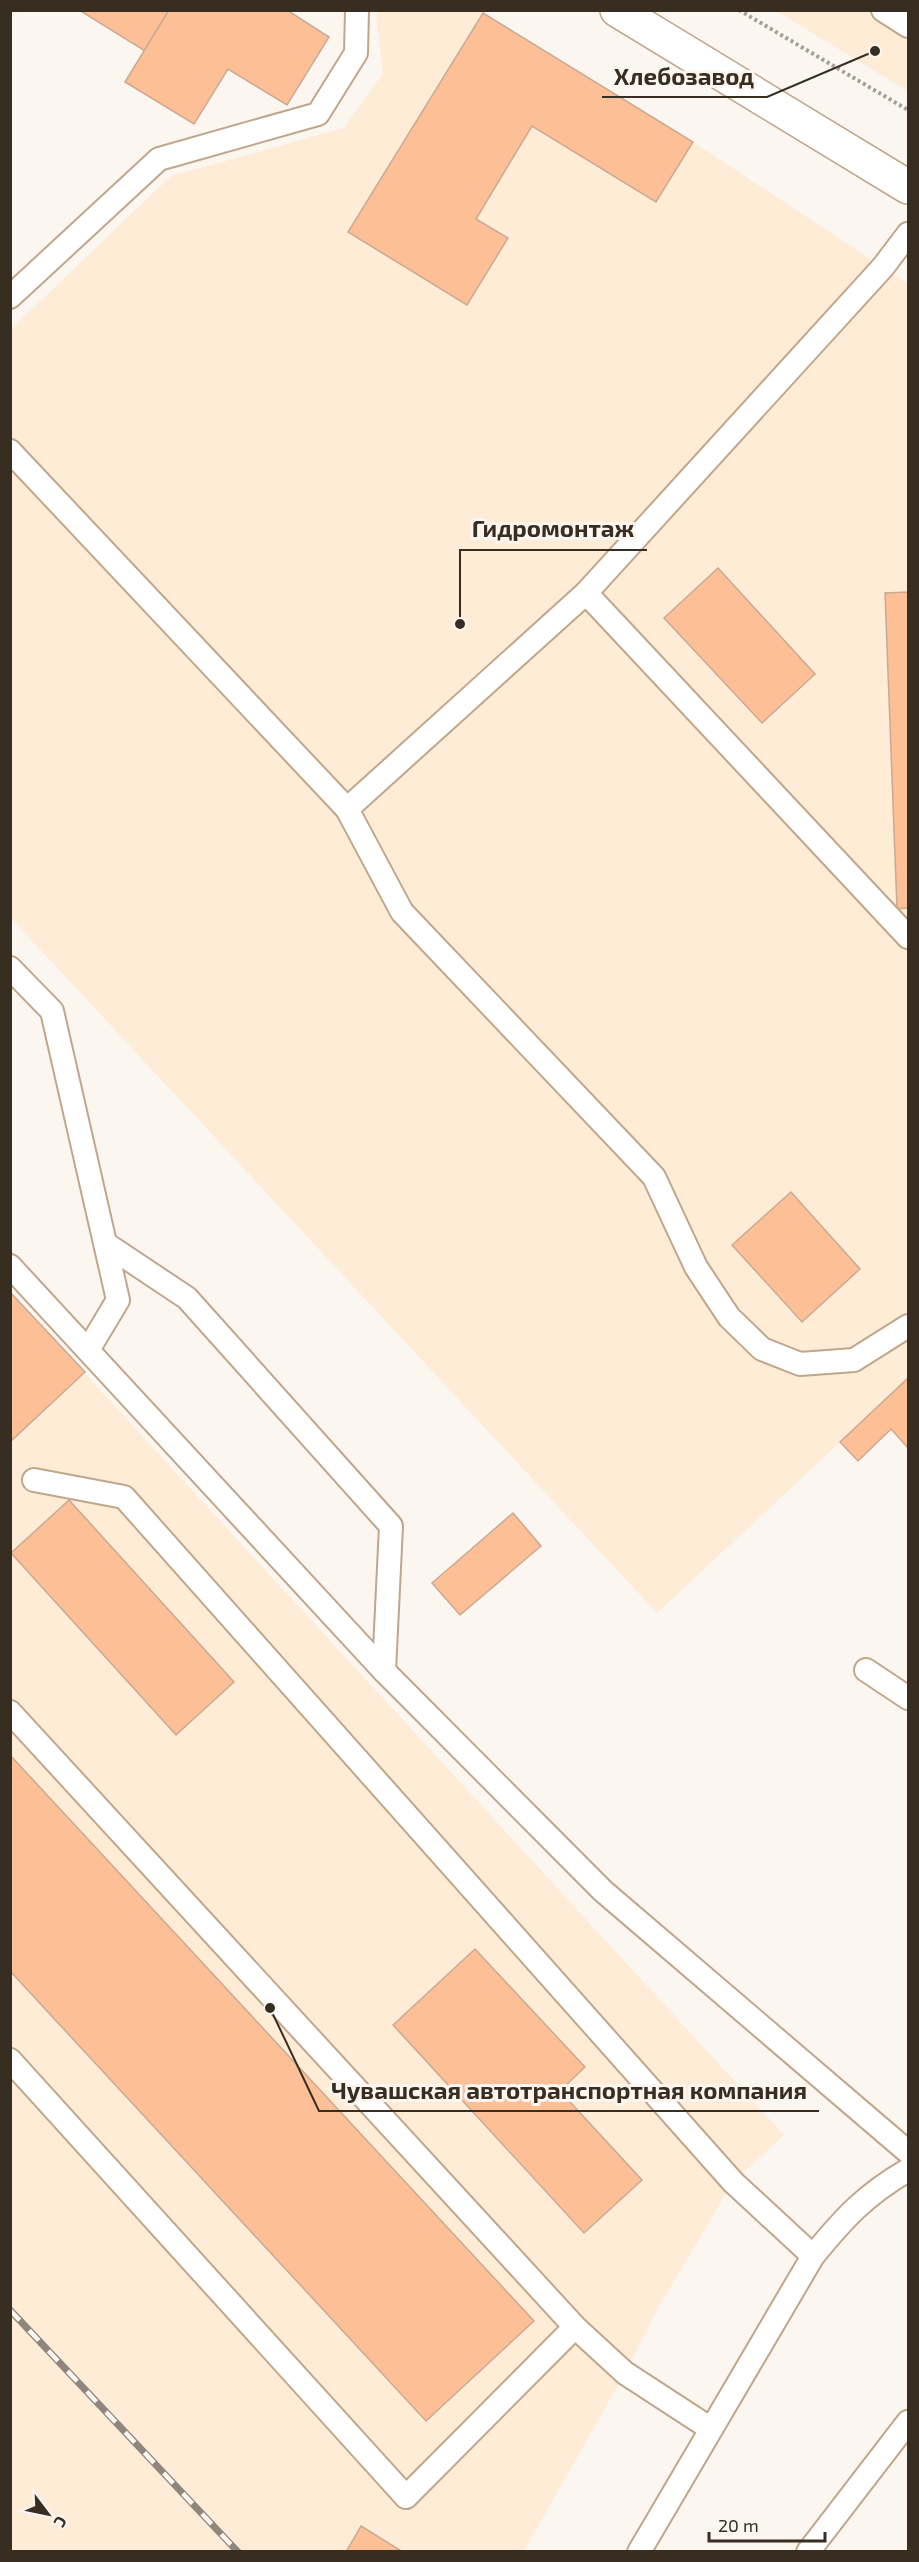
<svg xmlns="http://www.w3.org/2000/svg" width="919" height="2562" font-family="'Exo 2',sans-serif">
<rect width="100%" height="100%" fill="#fcf6f0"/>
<g fill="#ffecd7">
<path d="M 379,11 L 478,11 L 693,142 L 908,284 L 908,1448 L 891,1429 L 858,1461 L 840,1442 L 657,1613 L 11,918 L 11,329 L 171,176 L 344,128 L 383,73 L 376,15 Z"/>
<path d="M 776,11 L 908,11 L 908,91 Z"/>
<path d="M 10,1292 L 784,2135 L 733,2182 L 658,2308 L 625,2373 L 524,2551 L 11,2551 Z"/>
</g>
<g fill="#fcbf96" stroke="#caaa94" stroke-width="1.5">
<path d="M 79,10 L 169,10 L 145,51 Z"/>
<path d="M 169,10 L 287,10 L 329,37 L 287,105 L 228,69 L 194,124 L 125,82 Z"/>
<path d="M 483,13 L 693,142 L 656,202 L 532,126 L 476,219 L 508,238 L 467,305 L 348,232 Z"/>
<path d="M 718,568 L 815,674 L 762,723 L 664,618 Z"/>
<path d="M 908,592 L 908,908 L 897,909 L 885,593 Z"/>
<path d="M 791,1192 L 860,1269 L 802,1322 L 732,1245 Z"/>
<path d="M 10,1292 L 85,1372 L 10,1442 Z"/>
<path d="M 908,1378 L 908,1448 L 891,1429 L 858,1461 L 840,1442 Z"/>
<path d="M 69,1500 L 234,1682 L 176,1735 L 11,1553 Z"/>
<path d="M 513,1513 L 541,1546 L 460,1615 L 432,1583 Z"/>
<path d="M 10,1755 L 534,2321 L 426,2421 L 10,1971 Z"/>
<path d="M 475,1949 L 585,2067 L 560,2091 L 642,2180 L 584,2233 L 393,2025 Z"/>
<path d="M 361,2526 L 403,2552 L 346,2552 Z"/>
</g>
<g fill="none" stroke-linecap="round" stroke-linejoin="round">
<g stroke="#c0a78b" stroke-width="26">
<g id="lane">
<path d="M 883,10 L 908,26"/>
<path d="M 10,297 L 159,159 L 318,114 L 356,53 L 357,10"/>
<path d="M 10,451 L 347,809 L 586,593 L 908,937"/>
<path d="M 586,593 L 883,267 L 908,234"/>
<path d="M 347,809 L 402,912 L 654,1177 L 696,1267 L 729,1317 L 762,1349 L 800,1364 L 854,1360 L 908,1326"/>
<path d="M 10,968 L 52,1011 L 118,1300 L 88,1350"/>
<path d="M 106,1244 L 187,1298 L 391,1526 L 384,1671"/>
<path d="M 10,1266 L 384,1671 L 603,1891 L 908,2152"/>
<path d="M 34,1480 L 124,1497 L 733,2182 L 813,2256"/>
<path d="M 866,1670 L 908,1698"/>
<path d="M 10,1712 L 575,2327 L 625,2373 L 711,2429"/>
<path d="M 10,2060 L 406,2497 L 575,2327"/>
<path d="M 639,2552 L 813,2256 C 844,2218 865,2195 908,2170"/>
<path d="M 808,2552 L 908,2422"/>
</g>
</g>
<g stroke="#c0a78b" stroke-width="36">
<path id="street" d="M 617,10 L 908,187"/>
</g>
<path stroke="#a69f96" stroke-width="4" stroke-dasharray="3 3" stroke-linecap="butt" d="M 739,10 L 908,110"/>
<use href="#lane" stroke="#fff" stroke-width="22"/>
<use href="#street" stroke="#fff" stroke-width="33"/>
<g stroke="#8f877d" stroke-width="7">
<path id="rail" d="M 10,2310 L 238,2552"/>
</g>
<use href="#rail" stroke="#fcf6f0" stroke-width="4.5" stroke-dasharray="14" stroke-linecap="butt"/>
</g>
<path fill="none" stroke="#372d21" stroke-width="2" d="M875 51L767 97H602M460 624L460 550H647M270 2008L319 2111H819"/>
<g fill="#372d21" stroke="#fcf6f0" stroke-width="2">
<circle cx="875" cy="51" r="6"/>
<circle cx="460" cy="624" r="6"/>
<circle cx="270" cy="2008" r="6"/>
</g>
<g font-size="24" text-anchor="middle" font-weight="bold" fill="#372d21" stroke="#fcf6f0" stroke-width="6" stroke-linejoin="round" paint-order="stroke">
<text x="684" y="85">Хлебозавод</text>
<text x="553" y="537">Гидромонтаж</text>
<text x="569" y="2099">Чувашская автотранспортная компания</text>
</g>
<rect width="919" height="2562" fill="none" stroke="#372d21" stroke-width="24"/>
<g transform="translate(48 2514) rotate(122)" stroke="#fcf6f0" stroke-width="4.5" paint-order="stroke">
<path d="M0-4.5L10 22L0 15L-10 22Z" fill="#372d21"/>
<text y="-9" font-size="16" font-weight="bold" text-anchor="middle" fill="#372d21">С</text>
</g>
<path d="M709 2532v9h116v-9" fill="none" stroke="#372d21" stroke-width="3"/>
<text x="718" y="2532" font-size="18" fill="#372d21" stroke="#fcf6f0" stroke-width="4.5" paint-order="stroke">20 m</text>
</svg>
